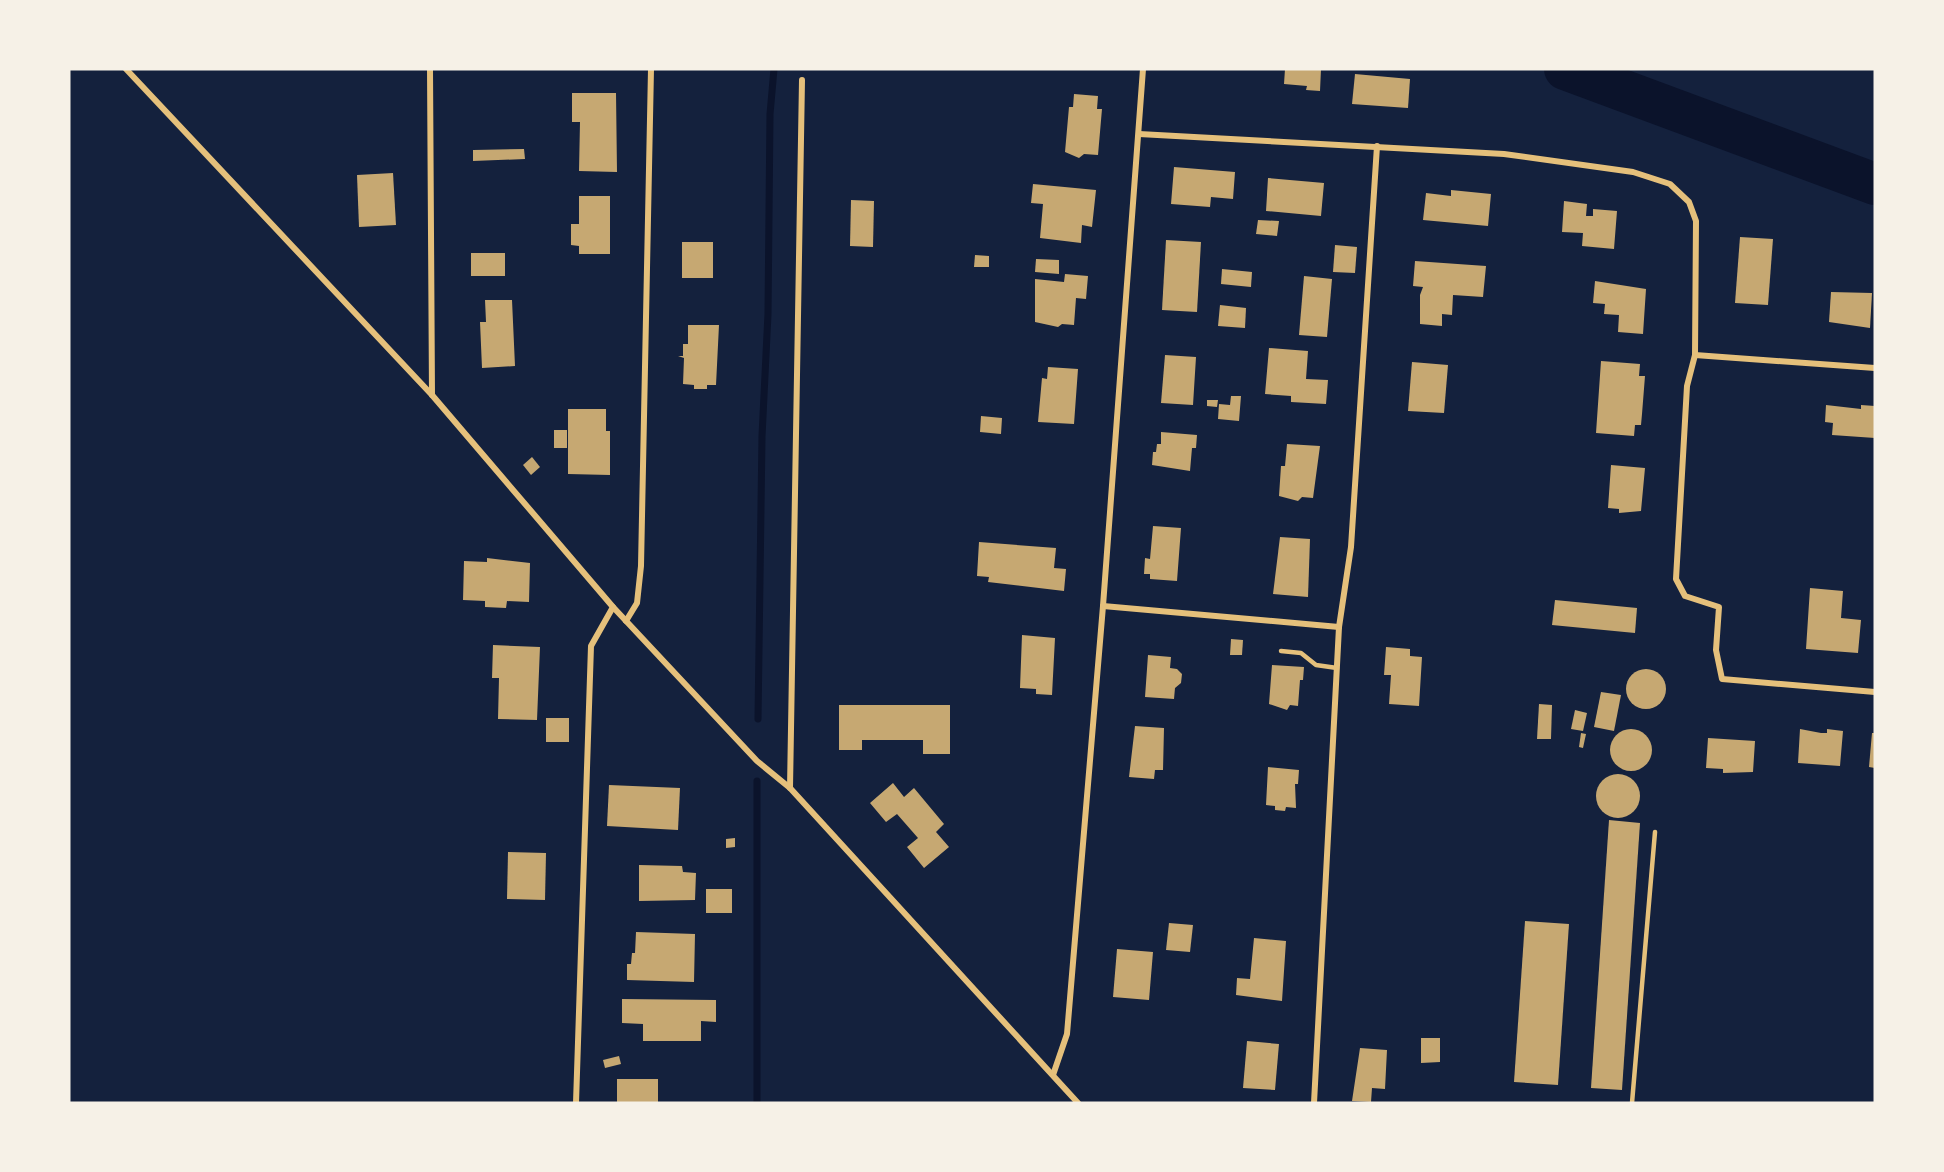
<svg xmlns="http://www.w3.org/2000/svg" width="1944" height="1172" font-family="'Alegreya Sans',sans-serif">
<rect width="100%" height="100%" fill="#14213d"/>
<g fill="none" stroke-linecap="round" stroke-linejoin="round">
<g stroke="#0b132b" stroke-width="7">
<path d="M 758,719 L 762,436 L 768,314 L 770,114 L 774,69"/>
<path d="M 757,781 L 757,1103"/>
</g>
<path stroke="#0b132b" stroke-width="42" d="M 1565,69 L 1875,184"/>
</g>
<g fill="#c6a872">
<path d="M 1285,69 L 1321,69 L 1320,91 L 1306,90 L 1307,86 L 1284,84 Z"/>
<path d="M 1355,74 L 1410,79 L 1408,108 L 1352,104 Z"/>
<path d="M 572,93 L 616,93 L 617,172 L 579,171 L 580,122 L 572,122 Z"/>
<path d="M 1074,94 L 1098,96 L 1097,109 L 1102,109 L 1098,155 L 1084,154 L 1079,158 L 1065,152 L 1069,107 L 1073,107 Z"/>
<path d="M 524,149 L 525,159 L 473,161 L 473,150 Z"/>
<path d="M 1174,167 L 1235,172 L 1233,199 L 1211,197 L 1210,207 L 1171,204 Z"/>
<path d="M 393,173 L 396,225 L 359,227 L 357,175 Z"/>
<path d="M 1268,178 L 1324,183 L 1321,216 L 1266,211 Z"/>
<path d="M 1033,184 L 1096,190 L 1092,227 L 1082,225 L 1081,243 L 1040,238 L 1043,204 L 1031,203 Z"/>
<path d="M 1451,190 L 1491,194 L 1488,226 L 1423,220 L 1426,193 L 1451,196 Z"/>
<path d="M 579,196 L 610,196 L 610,254 L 579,254 L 579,246 L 571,245 L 571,224 L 579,224 Z"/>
<path d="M 851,200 L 874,201 L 873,247 L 850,246 Z"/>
<path d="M 1564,201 L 1587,204 L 1586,216 L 1593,216 L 1593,209 L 1617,211 L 1614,249 L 1582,246 L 1583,233 L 1562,232 Z"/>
<path d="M 1258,220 L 1279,221 L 1277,236 L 1256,234 Z"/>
<path d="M 1740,237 L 1773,239 L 1768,305 L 1735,303 Z"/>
<path d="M 1166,240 L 1201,242 L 1197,312 L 1162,310 Z"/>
<rect x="682" y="242" width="31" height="36"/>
<path d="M 1335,245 L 1357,247 L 1355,273 L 1333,272 Z"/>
<rect x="471" y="253" width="34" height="23"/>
<path d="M 975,255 L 989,256 L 989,267 L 974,267 Z"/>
<path d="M 1036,259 L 1059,260 L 1059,274 L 1035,272 Z"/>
<path d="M 1415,261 L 1486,266 L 1483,297 L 1453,295 L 1452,315 L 1442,314 L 1442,326 L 1420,324 L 1420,295 L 1423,287 L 1413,286 Z"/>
<path d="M 1222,269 L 1252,272 L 1251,287 L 1221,284 Z"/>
<path d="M 1065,274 L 1088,276 L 1086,299 L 1076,298 L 1074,325 L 1062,324 L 1058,327 L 1035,322 L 1035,279 L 1064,282 Z"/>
<path d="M 1304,276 L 1332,279 L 1327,337 L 1299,335 Z"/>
<path d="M 1595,281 L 1646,289 L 1643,334 L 1618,332 L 1619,315 L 1604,314 L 1605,304 L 1593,303 Z"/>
<path d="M 1831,292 L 1872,293 L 1870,328 L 1829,322 Z"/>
<path d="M 485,300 L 512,300 L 515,366 L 482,368 L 480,322 L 486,322 Z"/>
<path d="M 1220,305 L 1246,308 L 1245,328 L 1218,326 Z"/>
<path d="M 688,325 L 719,325 L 716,385 L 707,385 L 707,389 L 694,389 L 694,385 L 683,384 L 684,358 L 678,356 L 683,356 L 683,344 L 688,344 Z"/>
<path d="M 1269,348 L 1308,351 L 1306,379 L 1328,380 L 1326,404 L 1291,402 L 1291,396 L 1265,394 Z"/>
<path d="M 1165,355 L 1196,357 L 1193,405 L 1161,403 Z"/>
<path d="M 1601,361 L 1640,364 L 1639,376 L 1645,376 L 1642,414 L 1641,425 L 1635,425 L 1634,436 L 1596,433 Z"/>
<path d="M 1412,362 L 1448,365 L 1444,413 L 1408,411 Z"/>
<path d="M 1048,367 L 1078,369 L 1074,424 L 1038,422 L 1042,378 L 1047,379 Z"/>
<path d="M 1231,396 L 1241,396 L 1239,421 L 1218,419 L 1219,404 L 1230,405 Z"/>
<path d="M 1207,400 L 1218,400 L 1217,407 L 1207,406 Z"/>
<path d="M 1826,405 L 1861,409 L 1861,405 L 1875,406 L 1875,438 L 1832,435 L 1833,423 L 1825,422 Z"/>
<path d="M 568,409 L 606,409 L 606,431 L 610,431 L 610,475 L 568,474 Z"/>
<path d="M 981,416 L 1002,418 L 1001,434 L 980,432 Z"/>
<rect x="554" y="430" width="13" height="18"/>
<path d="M 1161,432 L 1197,435 L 1196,448 L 1192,448 L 1190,471 L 1152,465 L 1153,452 L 1156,452 L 1157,444 L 1161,444 Z"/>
<path d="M 1287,444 L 1320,446 L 1313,498 L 1302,497 L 1298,501 L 1279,496 L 1281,466 L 1285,466 Z"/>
<path d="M 532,457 L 540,467 L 531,475 L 523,465 Z"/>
<path d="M 1611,465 L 1645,468 L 1641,511 L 1619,513 L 1619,509 L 1608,508 Z"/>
<path d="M 1153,526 L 1181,528 L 1177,581 L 1150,579 L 1150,574 L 1144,574 L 1145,558 L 1150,559 Z"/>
<path d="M 1280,537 L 1310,539 L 1308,597 L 1273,594 Z"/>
<path d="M 979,542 L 1056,548 L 1054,568 L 1066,569 L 1064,591 L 988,582 L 989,577 L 977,576 Z"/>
<path d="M 487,558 L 530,563 L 529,602 L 507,601 L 506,608 L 485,607 L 485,601 L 463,600 L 464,561 L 487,562 Z"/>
<path d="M 1810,588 L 1843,591 L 1841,618 L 1861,620 L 1858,653 L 1806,649 Z"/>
<path d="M 1555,600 L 1637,608 L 1635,633 L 1552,625 Z"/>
<path d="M 1022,635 L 1055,638 L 1052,695 L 1036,694 L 1036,689 L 1020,688 Z"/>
<path d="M 1231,639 L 1243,640 L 1242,655 L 1230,655 Z"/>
<path d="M 493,645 L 540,647 L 537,720 L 498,719 L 499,678 L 492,678 Z"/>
<path d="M 1386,647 L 1410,649 L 1410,656 L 1422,657 L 1419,706 L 1389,704 L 1391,675 L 1384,675 Z"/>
<path d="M 1148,655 L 1171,657 L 1170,668 L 1177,669 L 1182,674 L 1181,683 L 1175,688 L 1174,699 L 1145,697 Z"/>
<path d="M 1272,665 L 1304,667 L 1303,680 L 1300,680 L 1298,706 L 1290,705 L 1287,710 L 1269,704 Z"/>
<circle cx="1646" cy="689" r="20"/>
<path d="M 1601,692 L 1621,695 L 1614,731 L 1594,727 Z"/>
<path d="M 1539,704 L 1552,705 L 1551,739 L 1537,739 Z"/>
<path d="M 839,705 L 950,705 L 950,754 L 923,754 L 923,740 L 862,740 L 862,750 L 839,750 Z"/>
<path d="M 1575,710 L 1587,713 L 1583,731 L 1571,729 Z"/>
<rect x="546" y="718" width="23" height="24"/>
<path d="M 1135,726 L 1164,728 L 1163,770 L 1155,770 L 1154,779 L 1129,777 Z"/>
<circle cx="1631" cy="750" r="21"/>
<path d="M 1800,729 L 1821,733 L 1827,733 L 1827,729 L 1843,731 L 1840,766 L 1798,763 Z"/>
<path d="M 1581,733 L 1586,734 L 1583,748 L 1579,747 Z"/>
<path d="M 1872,733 L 1875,733 L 1875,768 L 1869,767 Z"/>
<path d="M 1708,738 L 1755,741 L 1753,772 L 1723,773 L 1723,769 L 1706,768 Z"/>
<path d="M 1268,767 L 1299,770 L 1298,784 L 1295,784 L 1296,808 L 1286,807 L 1285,811 L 1275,810 L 1275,806 L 1266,805 Z"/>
<circle cx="1618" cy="796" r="22"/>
<path d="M 893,783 L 904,797 L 914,788 L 944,824 L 936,832 L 949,847 L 924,868 L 907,847 L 918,838 L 897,814 L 886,822 L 870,803 Z"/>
<path d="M 609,785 L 680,788 L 678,830 L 607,826 Z"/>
<path d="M 1609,820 L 1640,823 L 1622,1090 L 1591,1088 Z"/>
<path d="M 735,838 L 735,847 L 726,848 L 726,839 Z"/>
<path d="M 508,852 L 546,853 L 545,900 L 507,899 Z"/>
<path d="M 639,865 L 682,866 L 683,872 L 696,873 L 695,900 L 639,901 Z"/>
<rect x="706" y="889" width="26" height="24"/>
<path d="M 1525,921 L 1569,924 L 1558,1085 L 1514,1082 Z"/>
<path d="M 1169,923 L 1193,925 L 1190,952 L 1166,950 Z"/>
<path d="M 636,932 L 695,934 L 694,982 L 627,980 L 627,964 L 631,964 L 632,953 L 635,953 Z"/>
<path d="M 1254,938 L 1286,941 L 1282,1001 L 1236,995 L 1237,978 L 1250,979 Z"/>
<path d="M 1117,949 L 1153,952 L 1149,1000 L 1113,997 Z"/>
<path d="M 622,999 L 716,1000 L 716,1022 L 701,1021 L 701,1041 L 643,1041 L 643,1024 L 622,1023 Z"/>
<path d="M 1421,1038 L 1440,1038 L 1440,1062 L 1421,1063 Z"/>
<path d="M 1247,1041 L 1279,1044 L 1275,1090 L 1243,1088 Z"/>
<path d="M 1360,1048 L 1387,1050 L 1385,1089 L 1372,1088 L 1371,1102 L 1352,1101 Z"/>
<path d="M 619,1056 L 621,1064 L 605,1068 L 603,1060 Z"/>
<rect x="617" y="1079" width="41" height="24"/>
</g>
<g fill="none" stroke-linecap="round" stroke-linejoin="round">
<g stroke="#e5c07b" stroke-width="4.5">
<path d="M 1281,651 L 1301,653 L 1316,665 L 1337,668"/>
<path d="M 1632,1103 L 1655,832"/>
</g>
<g stroke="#e5c07b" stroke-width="6">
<path d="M 126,69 L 432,395 L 613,607 L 757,761 L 790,788 L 1078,1103"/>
<path d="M 430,69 L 432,395"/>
<path d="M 1139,134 L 1504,154 L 1633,172 L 1670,184 L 1689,202 L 1696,221 L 1695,355 L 1687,386 L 1676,579 L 1685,596 L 1719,607 L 1716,650 L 1722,679 L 1875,692"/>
<path d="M 1695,355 L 1875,368"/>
<path d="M 1103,606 L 1339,627"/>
<path d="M 626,621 L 637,603 L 641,566 L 651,69"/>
<path d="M 790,788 L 802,80"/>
<path d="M 1053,1075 L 1067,1034 L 1103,606 L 1143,69"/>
<path d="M 576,1103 L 591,646 L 613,607"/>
<path d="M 1314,1103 L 1339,627 L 1351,547 L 1377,146"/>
</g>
</g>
<rect width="1944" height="1172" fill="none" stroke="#f6f1e7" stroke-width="141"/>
</svg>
